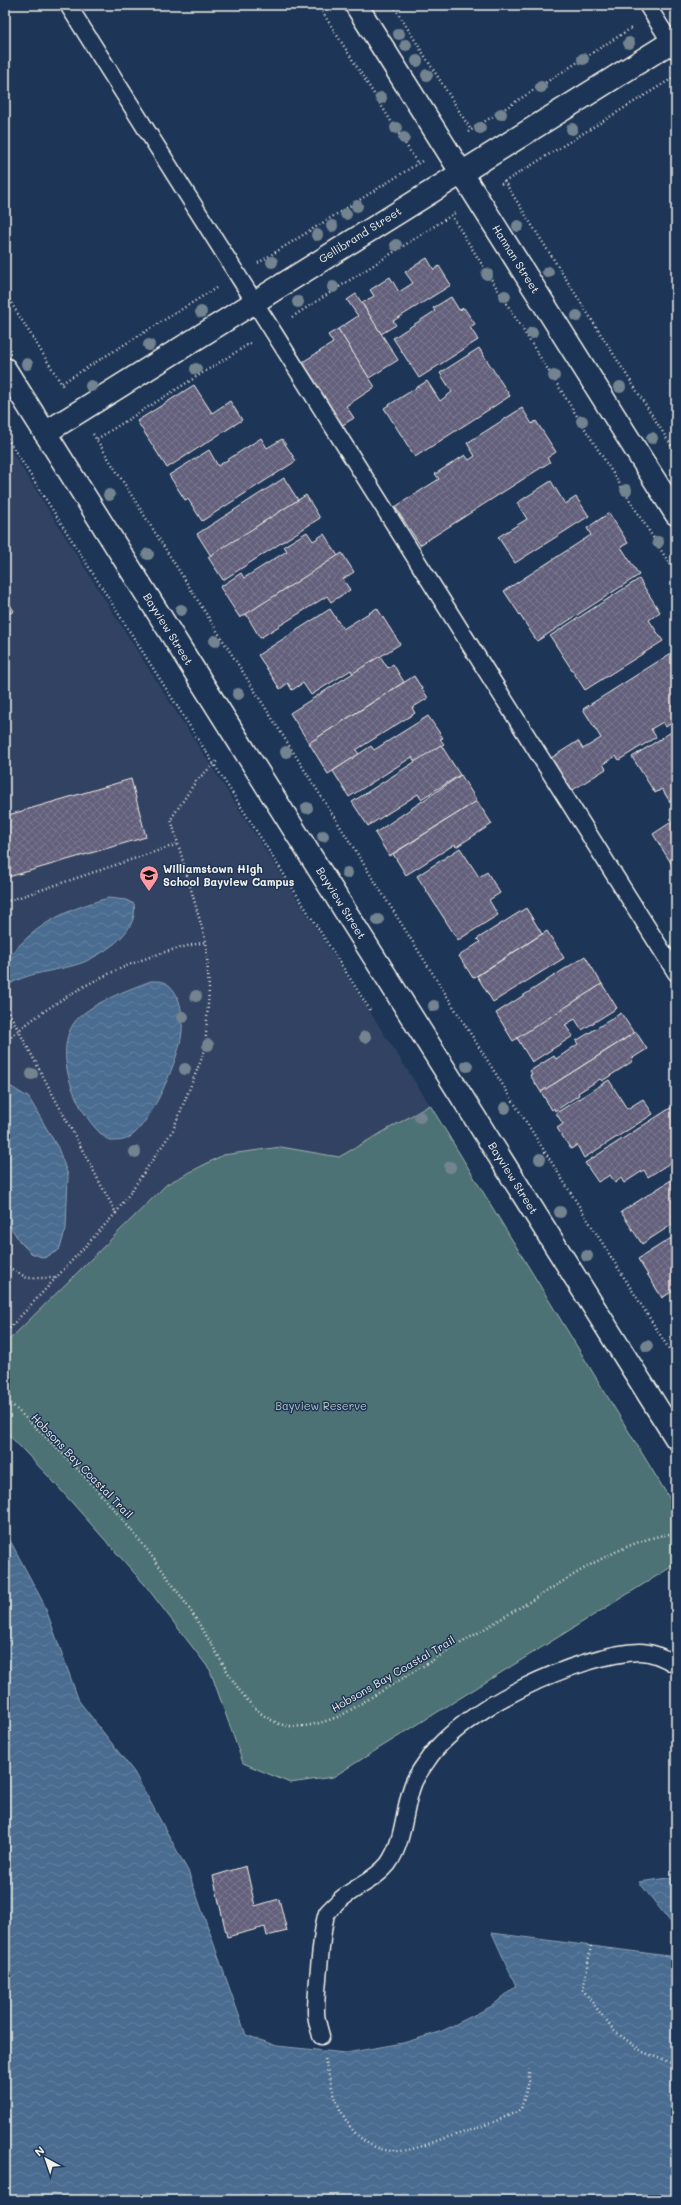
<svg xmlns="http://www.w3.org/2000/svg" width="681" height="2205" font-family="Mali,sans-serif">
<defs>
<pattern id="water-waves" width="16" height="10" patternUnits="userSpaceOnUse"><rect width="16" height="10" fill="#486c90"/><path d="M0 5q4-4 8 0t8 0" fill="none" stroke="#6381a0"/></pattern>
<pattern id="building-cross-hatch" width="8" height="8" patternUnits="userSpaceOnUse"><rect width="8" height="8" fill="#64607c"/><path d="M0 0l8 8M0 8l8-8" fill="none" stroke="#7b778f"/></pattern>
</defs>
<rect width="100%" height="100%" fill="#1d3557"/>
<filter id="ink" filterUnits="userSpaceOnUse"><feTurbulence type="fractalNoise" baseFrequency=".025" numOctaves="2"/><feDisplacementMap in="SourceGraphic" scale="8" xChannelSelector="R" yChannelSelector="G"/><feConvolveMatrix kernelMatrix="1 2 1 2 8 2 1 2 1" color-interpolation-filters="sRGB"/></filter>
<g filter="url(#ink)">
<path fill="#324262" d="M 5,441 L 155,679 L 430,1105 L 339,1157 L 281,1147 L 223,1155 L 167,1184 L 5,1344 Z"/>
<path fill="#4d7274" stroke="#a0b2ae" d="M 430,1105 L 676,1509 L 676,1564 L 333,1777 L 290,1783 L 243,1763 L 210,1670 L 145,1585 L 51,1479 L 5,1431 L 5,1344 L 167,1184 L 223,1155 L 281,1147 L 339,1157 Z"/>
<g fill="url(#water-waves)" stroke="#8da1b3">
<path d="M 108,898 L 126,900 L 134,904 C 139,931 106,952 84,962 C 63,971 21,972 5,988 L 5,959 C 13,952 20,944 28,937 C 50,917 79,906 108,898 Z"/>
<path d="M 151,981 C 156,981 163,981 166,983 C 181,993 183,1014 182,1031 C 181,1055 151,1124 130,1137 C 125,1141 116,1141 110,1141 C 79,1121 51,1056 74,1023 C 86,1005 132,988 151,981 Z"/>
<path d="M 5,1083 L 29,1098 L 58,1148 L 68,1175 L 66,1229 L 59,1250 L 44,1258 L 31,1253 L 20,1242 L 5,1218 Z"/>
<path d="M 5,1531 L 44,1604 L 79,1701 L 134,1772 L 188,1871 L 246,2035 L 277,2046 L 346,2053 L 403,2043 L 440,2032 L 492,2006 L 516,1986 L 492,1933 L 676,1957 L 676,2200 L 5,2200 Z"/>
<path d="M 676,1877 L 676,1929 L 639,1882 Z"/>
</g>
<g fill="url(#building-cross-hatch)" stroke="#f4f1e8">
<path d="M 427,258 L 434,270 L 439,266 L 451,285 L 393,321 L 396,325 L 381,334 L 362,303 L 374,296 L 370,290 L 390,277 L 399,292 L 413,283 L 405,272 Z"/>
<path d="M 356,294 L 398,360 L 369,378 L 338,329 L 358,316 L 347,300 Z"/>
<path d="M 451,297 L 459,310 L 464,308 L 475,324 L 470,327 L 478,340 L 419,378 L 393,338 L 435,311 L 433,308 Z"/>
<path d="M 338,329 L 375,387 L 346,406 L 354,418 L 341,426 L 301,363 L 333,343 L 328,335 Z"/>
<path d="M 479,348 L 510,396 L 415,457 L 384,408 L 427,381 L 440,401 L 452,392 L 440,373 Z"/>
<path d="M 194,385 L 212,413 L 230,401 L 242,420 L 167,468 L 137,421 Z"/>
<path d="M 522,408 L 532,424 L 536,421 L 556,452 L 547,458 L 550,462 L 420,545 L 395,507 L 439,479 L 435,474 L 465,455 L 469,460 L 475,456 L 467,443 Z"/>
<path d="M 261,438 L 267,448 L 282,439 L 296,461 L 202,521 L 188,499 L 185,500 L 169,475 L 209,450 L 218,466 Z"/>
<path d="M 284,478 L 298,500 L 211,556 L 197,534 Z"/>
<path d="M 551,481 L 565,504 L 576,497 L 589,516 L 515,563 L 498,537 L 527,519 L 517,503 Z"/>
<path d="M 306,495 L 320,518 L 223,580 L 208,557 Z"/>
<path d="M 609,513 L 628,543 L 621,547 L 639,575 L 537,641 L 504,591 L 591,535 L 587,528 Z"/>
<path d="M 307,532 L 313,541 L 324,534 L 338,556 L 240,618 L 220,587 L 241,573 L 244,578 L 287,551 L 284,546 Z"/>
<path d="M 342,553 L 354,572 L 343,579 L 350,590 L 331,602 L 327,596 L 260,638 L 246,614 Z"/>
<path d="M 639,579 L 660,612 L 649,620 L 663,641 L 585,690 L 550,636 Z"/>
<path d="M 5,597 L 14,611 L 5,616 Z"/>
<path d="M 377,608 L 400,644 L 353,674 L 351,670 L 311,695 L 303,683 L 292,690 L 288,683 L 280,689 L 258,655 L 330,609 L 343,629 Z"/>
<path d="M 676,650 L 676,720 L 666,727 L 663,722 L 651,729 L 656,737 L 619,760 L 616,756 L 603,764 L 606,769 L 571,791 L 551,758 L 578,741 L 583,749 L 601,738 L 583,709 Z"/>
<path d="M 380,656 L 388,668 L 393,664 L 404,682 L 309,743 L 290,713 Z"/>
<path d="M 414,676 L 428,698 L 412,708 L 415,713 L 356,750 L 359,754 L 328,774 L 309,743 Z"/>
<path d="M 428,716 L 443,738 L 440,739 L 444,744 L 415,762 L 412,757 L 349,797 L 333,771 L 371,746 L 374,750 Z"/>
<path d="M 676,729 L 676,798 L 670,802 L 662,789 L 655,793 L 632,757 Z"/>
<path d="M 441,745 L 460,775 L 421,799 L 418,794 L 368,826 L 352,802 Z"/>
<path d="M 461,775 L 477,801 L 389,856 L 375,833 Z"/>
<path d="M 131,779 L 146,837 L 5,878 L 5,816 Z"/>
<path d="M 477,801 L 492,824 L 456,847 L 455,844 L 406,875 L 393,854 Z"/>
<path d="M 676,819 L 676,871 L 653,834 Z"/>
<path d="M 460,848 L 479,877 L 487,872 L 500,893 L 489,900 L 498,915 L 458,940 L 417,876 Z"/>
<path d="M 526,908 L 542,934 L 473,978 L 459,956 L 480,942 L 477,939 Z"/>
<path d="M 547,931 L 564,958 L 493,1002 L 477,976 Z"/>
<path d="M 585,956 L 602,984 L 513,1041 L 496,1013 Z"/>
<path d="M 602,984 L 617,1008 L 582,1030 L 575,1019 L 565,1025 L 573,1036 L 532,1062 L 517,1038 Z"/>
<path d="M 621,1013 L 634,1033 L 541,1092 L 530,1075 L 532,1074 L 530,1071 L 554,1056 L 556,1059 L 578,1044 L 576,1041 Z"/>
<path d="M 636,1032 L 647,1049 L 631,1059 L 633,1061 L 602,1081 L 600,1079 L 578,1093 L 579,1095 L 555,1111 L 554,1108 L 552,1110 L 541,1092 Z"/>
<path d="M 609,1080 L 627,1109 L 643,1099 L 653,1114 L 584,1158 L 577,1145 L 571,1149 L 557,1128 L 563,1124 L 556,1113 Z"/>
<path d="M 675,1105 L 676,1159 L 648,1177 L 644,1170 L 624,1183 L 621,1178 L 615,1183 L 610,1175 L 598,1182 L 585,1163 Z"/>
<path d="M 676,1177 L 676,1222 L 642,1244 L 621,1212 Z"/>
<path d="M 676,1235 L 676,1289 L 662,1298 L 638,1259 Z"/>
<path d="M 246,1866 L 255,1906 L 279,1899 L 287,1931 L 267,1936 L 265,1927 L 227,1937 L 213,1876 Z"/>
</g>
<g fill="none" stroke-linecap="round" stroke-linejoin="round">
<g stroke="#f4f1e8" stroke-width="19">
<g id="lane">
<path d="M 68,5 L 676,973"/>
<path d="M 647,5 L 676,51"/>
<path d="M 321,2036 C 319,2028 316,2020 316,2012 C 316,1999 322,1923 327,1913 C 330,1909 336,1904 340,1900 C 355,1887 375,1880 388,1864 C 405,1840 403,1810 413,1784 C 416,1776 422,1768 427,1761 C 459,1710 580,1653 640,1652 C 653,1652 665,1658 676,1665"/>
</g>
</g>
<g stroke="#f4f1e8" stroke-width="25">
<g id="street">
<path d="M 356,5 L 676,514"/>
<path d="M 5,369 L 676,1438"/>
<path d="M 45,433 L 676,39"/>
</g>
</g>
<g stroke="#f4f1e8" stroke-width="2.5" stroke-dasharray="1 3" stroke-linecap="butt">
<path d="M 318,5 L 418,164"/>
<path d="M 393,5 L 471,130"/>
<path d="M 468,132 L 633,27"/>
<path d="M 504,181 L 676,453"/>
<path d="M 501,184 L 676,76"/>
<path d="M 451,215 L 676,574"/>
<path d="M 258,263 L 422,161"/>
<path d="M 5,293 L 64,388"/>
<path d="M 292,317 L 455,213"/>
<path d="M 62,383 L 216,288"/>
<path d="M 93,434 L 676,1360"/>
<path d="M 5,435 L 370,1010"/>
<path d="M 97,439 L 252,342"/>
<path d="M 5,902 L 178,844"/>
<path d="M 5,1005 L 116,1213 L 5,1333"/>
<path d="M 5,1042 C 62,992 132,956 206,942 L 171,819 L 196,781 L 218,760"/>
<path d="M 116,1213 L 173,1130 L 205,1050 L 209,989 L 206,942"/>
<path d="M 5,1265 L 27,1278 L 55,1278"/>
<path d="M 5,1398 C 38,1430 73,1462 103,1497 C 143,1542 178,1589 209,1640 C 227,1669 243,1707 275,1722 C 296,1732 323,1723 342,1715 L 590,1565 C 618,1550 644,1537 676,1533"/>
<path d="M 591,1946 L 583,1990 L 613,2030 L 643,2052 L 676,2065"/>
<path d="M 325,2059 C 333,2097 347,2149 394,2151 C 410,2152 427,2144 442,2139 C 469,2131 496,2123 521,2109 L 529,2081 L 529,2069"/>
</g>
<use href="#lane" stroke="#1d3557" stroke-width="16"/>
<use href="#street" stroke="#1d3557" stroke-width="22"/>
</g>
<g fill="#738490">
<circle cx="399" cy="34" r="6"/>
<circle cx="629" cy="43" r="6"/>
<circle cx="406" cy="45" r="6"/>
<circle cx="583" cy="59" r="6"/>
<circle cx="417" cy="61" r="6"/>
<circle cx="427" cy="75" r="6"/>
<circle cx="541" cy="87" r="6"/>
<circle cx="381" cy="98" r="6"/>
<circle cx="501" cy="114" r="6"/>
<circle cx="396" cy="128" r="6"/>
<circle cx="480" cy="128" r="6"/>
<circle cx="572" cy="129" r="6"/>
<circle cx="404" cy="138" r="6"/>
<circle cx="357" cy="206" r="6"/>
<circle cx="346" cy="214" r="6"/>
<circle cx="332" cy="226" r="6"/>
<circle cx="518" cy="226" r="6"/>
<circle cx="317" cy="235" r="6"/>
<circle cx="396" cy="245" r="6"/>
<circle cx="272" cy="262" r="6"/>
<circle cx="548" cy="272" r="6"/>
<circle cx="487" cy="274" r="6"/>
<circle cx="333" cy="287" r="6"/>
<circle cx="505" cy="296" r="6"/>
<circle cx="298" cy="302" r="6"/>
<circle cx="201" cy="312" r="6"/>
<circle cx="577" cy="316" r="6"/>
<circle cx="532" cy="333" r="6"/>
<circle cx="149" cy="345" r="6"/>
<circle cx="27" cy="364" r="6"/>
<circle cx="196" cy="369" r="6"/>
<circle cx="554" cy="376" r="6"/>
<circle cx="91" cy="386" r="6"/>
<circle cx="620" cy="387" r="6"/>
<circle cx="582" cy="421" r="6"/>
<circle cx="652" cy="438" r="6"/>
<circle cx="626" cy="490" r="6"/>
<circle cx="109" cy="495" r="6"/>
<circle cx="658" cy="542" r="6"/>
<circle cx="148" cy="554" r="6"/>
<circle cx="181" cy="610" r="6"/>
<circle cx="215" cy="641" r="6"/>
<circle cx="238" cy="694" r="6"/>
<circle cx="286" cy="752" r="6"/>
<circle cx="307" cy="808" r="6"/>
<circle cx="323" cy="836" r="6"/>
<circle cx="347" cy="873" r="6"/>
<circle cx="378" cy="920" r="6"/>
<circle cx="196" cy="996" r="6"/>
<circle cx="434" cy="1006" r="6"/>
<circle cx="183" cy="1017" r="6"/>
<circle cx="365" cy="1037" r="6"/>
<circle cx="208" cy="1045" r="6"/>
<circle cx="467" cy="1066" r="6"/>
<circle cx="185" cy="1069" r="6"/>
<circle cx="32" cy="1074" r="6"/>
<circle cx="505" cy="1108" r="6"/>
<circle cx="420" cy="1117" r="6"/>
<circle cx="135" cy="1152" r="6"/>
<circle cx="540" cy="1159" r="6"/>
<circle cx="450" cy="1167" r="6"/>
<circle cx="560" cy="1212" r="6"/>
<circle cx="587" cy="1256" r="6"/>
<circle cx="647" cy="1346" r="6"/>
</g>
</g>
<defs>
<g id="school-pin" transform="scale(1)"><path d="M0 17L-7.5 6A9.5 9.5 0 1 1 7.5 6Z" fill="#ff9aa2" stroke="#1d3557"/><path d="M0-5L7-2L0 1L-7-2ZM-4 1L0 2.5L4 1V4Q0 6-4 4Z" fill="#111"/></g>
</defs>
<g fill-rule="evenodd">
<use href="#school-pin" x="149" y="875"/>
</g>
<g text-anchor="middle" stroke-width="3" stroke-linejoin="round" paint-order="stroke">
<g font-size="11" fill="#f4f1e8" stroke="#1d3557">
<text transform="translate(360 235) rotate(-32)" y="4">Gellibrand Street</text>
<text transform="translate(516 259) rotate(58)" y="4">Hannan Street</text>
<text transform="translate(168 629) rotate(58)" y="4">Bayview Street</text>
<text transform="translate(341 903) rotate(58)" y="4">Bayview Street</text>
<text transform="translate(513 1178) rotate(58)" y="4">Bayview Street</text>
<text transform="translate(82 1466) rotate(46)" y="4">Hobsons Bay Coastal Trail</text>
<text transform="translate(393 1674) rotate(-30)" y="4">Hobsons Bay Coastal Trail</text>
</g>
<g font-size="11" font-weight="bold" fill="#f4f1e8" stroke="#1d3557" text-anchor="start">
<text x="163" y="873">Williamstown High<tspan x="163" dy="13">School Bayview Campus</tspan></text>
</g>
<g font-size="11" fill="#bac5bf" stroke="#1d3557">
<text x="321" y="1410">Bayview Reserve</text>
</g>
</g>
<rect width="681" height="2205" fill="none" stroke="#1d3557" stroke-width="20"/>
<rect x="10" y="10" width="661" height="2185" fill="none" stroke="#f4f1e8" stroke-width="1.5" filter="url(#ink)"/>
<g transform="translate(46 2159) rotate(320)" stroke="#1d3557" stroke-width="3" paint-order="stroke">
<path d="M0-3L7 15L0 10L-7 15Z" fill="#f4f1e8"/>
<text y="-6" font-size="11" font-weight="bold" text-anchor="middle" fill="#f4f1e8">N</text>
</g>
</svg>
